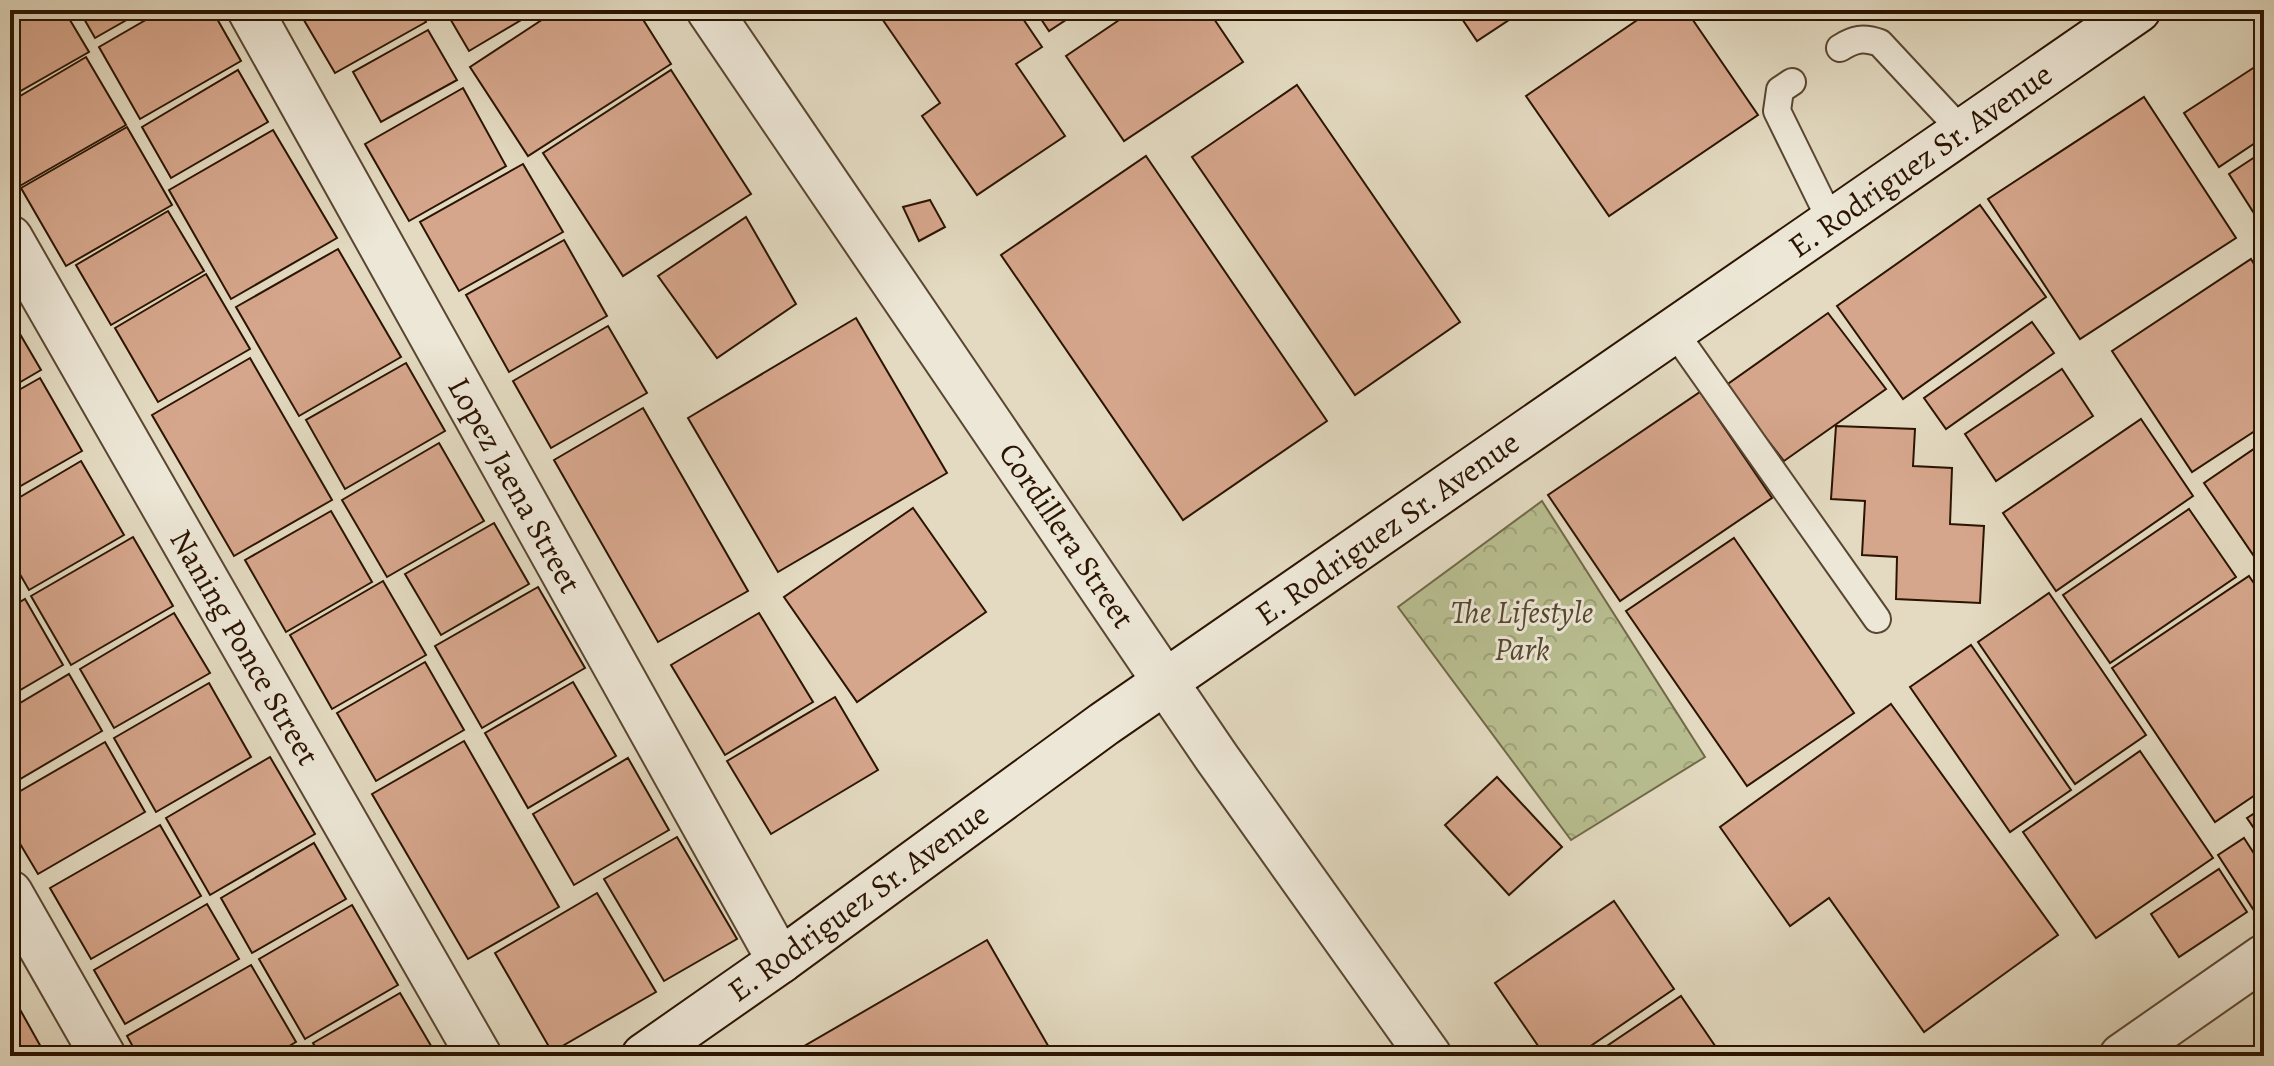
<svg xmlns="http://www.w3.org/2000/svg" width="2274" height="1066" font-family="Alegreya,serif">
<defs>
<pattern id="park-crowns" width="20" height="18" patternUnits="userSpaceOnUse" patternTransform="scale(2)"><rect width="20" height="18" fill="#b8be90"/><path d="M2 6a3 3 0 1 1 6 0M12 15a3 3 0 1 1 6 0" fill="none" stroke="#9ea27a"/></pattern>
</defs>
<rect width="100%" height="100%" fill="#e3dac1"/>
<filter id="stains"><feTurbulence type="fractalNoise" baseFrequency=".0025" numOctaves="4"/><feColorMatrix values="0 0 0 0 .2 0 0 0 0 .09 0 0 0 0 .02 0 0 0 .5 -.17"/></filter>
<radialGradient id="worn" r=".72"><stop offset=".6" stop-color="#630" stop-opacity="0"/><stop offset="1" stop-color="#630" stop-opacity=".3"/></radialGradient>
<path fill="url(#park-crowns)" stroke="#726948" stroke-width="2" d="M 1542,501 L 1705,757 L 1571,840 L 1398,607 Z"/>
<g fill="#d6a68c" stroke="#2b1401" stroke-width="2">
<path d="M 10,10 L 64,10 L 89,52 L 10,97 Z"/>
<path d="M 79,10 L 144,10 L 95,38 Z"/>
<path d="M 163,10 L 212,10 L 241,61 L 140,119 L 99,47 Z"/>
<path d="M 298,10 L 419,10 L 426,22 L 335,73 Z"/>
<path d="M 445,10 L 538,10 L 469,51 Z"/>
<path d="M 557,10 L 637,10 L 671,64 L 528,156 L 470,67 Z"/>
<path d="M 876,10 L 1017,10 L 1042,47 L 1016,64 L 1065,136 L 977,195 L 922,116 L 940,103 Z"/>
<path d="M 1035,10 L 1081,10 L 1049,31 Z"/>
<path d="M 1134,10 L 1208,10 L 1243,62 L 1124,141 L 1066,56 Z"/>
<path d="M 1456,10 L 1524,10 L 1477,41 Z"/>
<path d="M 1652,10 L 1686,10 L 1758,115 L 1609,216 L 1526,96 Z"/>
<path d="M 428,30 L 457,80 L 381,122 L 353,72 Z"/>
<path d="M 86,57 L 126,125 L 18,187 L 10,173 L 10,102 Z"/>
<path d="M 2264,61 L 2264,137 L 2219,167 L 2184,113 Z"/>
<path d="M 238,70 L 268,122 L 171,178 L 142,127 Z"/>
<path d="M 671,70 L 751,194 L 623,276 L 543,153 Z"/>
<path d="M 1297,85 L 1460,322 L 1355,395 L 1192,157 Z"/>
<path d="M 463,88 L 506,166 L 409,221 L 365,144 Z"/>
<path d="M 2144,97 L 2236,238 L 2080,339 L 1988,199 Z"/>
<path d="M 127,127 L 172,205 L 66,266 L 21,188 Z"/>
<path d="M 273,130 L 337,238 L 231,299 L 169,190 Z"/>
<path d="M 2264,151 L 2264,229 L 2229,174 Z"/>
<path d="M 1146,156 L 1327,421 L 1183,520 L 1001,255 Z"/>
<path d="M 523,164 L 563,232 L 459,291 L 420,222 Z"/>
<path d="M 930,200 L 945,227 L 919,241 L 903,207 Z"/>
<path d="M 1980,205 L 2046,297 L 1903,399 L 1837,306 Z"/>
<path d="M 168,211 L 204,271 L 111,325 L 76,265 Z"/>
<path d="M 746,217 L 796,304 L 717,358 L 658,276 Z"/>
<path d="M 564,240 L 607,316 L 509,372 L 466,295 Z"/>
<path d="M 338,249 L 401,357 L 299,416 L 236,307 Z"/>
<path d="M 2251,259 L 2264,280 L 2264,425 L 2192,472 L 2112,351 Z"/>
<path d="M 206,274 L 250,349 L 158,402 L 115,328 Z"/>
<path d="M 1828,313 L 1886,389 L 1784,461 L 1725,386 Z"/>
<path d="M 10,317 L 41,370 L 10,388 Z"/>
<path d="M 856,318 L 947,473 L 778,572 L 688,418 Z"/>
<path d="M 2032,322 L 2054,353 L 1946,429 L 1924,398 Z"/>
<path d="M 608,326 L 647,393 L 551,448 L 513,381 Z"/>
<path d="M 250,358 L 332,500 L 234,556 L 152,415 Z"/>
<path d="M 406,363 L 445,431 L 345,489 L 306,420 Z"/>
<path d="M 2062,369 L 2093,416 L 1996,481 L 1965,434 Z"/>
<path d="M 40,378 L 82,451 L 10,492 L 10,395 Z"/>
<path d="M 1700,392 L 1772,498 L 1620,601 L 1548,495 Z"/>
<path d="M 643,408 L 748,591 L 658,642 L 554,460 Z"/>
<path d="M 2141,419 L 2193,496 L 2056,591 L 2003,513 Z"/>
<path d="M 1836,426 L 1915,429 L 1913,466 L 1952,468 L 1950,524 L 1984,526 L 1980,603 L 1896,599 L 1897,557 L 1862,555 L 1865,501 L 1831,499 Z"/>
<path d="M 2264,442 L 2264,558 L 2258,562 L 2204,483 Z"/>
<path d="M 439,443 L 484,521 L 387,577 L 342,500 Z"/>
<path d="M 81,461 L 124,535 L 29,590 L 10,557 L 10,503 Z"/>
<path d="M 913,508 L 986,612 L 857,702 L 784,597 Z"/>
<path d="M 2189,509 L 2236,577 L 2110,663 L 2063,595 Z"/>
<path d="M 331,511 L 372,582 L 286,632 L 245,560 Z"/>
<path d="M 494,523 L 529,584 L 441,635 L 405,574 Z"/>
<path d="M 133,537 L 173,606 L 71,665 L 31,596 Z"/>
<path d="M 1734,538 L 1854,713 L 1747,786 L 1626,611 Z"/>
<path d="M 2249,576 L 2264,598 L 2264,789 L 2215,822 L 2112,668 Z"/>
<path d="M 383,581 L 426,655 L 332,709 L 290,635 Z"/>
<path d="M 538,587 L 585,668 L 482,728 L 435,646 Z"/>
<path d="M 2049,593 L 2146,735 L 2075,784 L 1978,642 Z"/>
<path d="M 25,599 L 63,665 L 10,696 L 10,608 Z"/>
<path d="M 174,613 L 210,673 L 114,728 L 80,669 Z"/>
<path d="M 759,613 L 813,702 L 725,755 L 671,665 Z"/>
<path d="M 1971,645 L 2071,790 L 2010,832 L 1910,687 Z"/>
<path d="M 425,662 L 464,730 L 376,781 L 337,713 Z"/>
<path d="M 69,674 L 102,731 L 10,785 L 10,709 Z"/>
<path d="M 573,682 L 616,756 L 528,808 L 485,733 Z"/>
<path d="M 209,683 L 251,757 L 156,812 L 114,738 Z"/>
<path d="M 835,697 L 878,770 L 771,834 L 727,761 Z"/>
<path d="M 1891,704 L 2058,935 L 1924,1032 L 1829,898 L 1790,926 L 1720,827 Z"/>
<path d="M 464,741 L 559,907 L 468,959 L 372,794 Z"/>
<path d="M 105,742 L 145,812 L 38,874 L 10,827 L 10,797 Z"/>
<path d="M 2140,751 L 2213,858 L 2096,938 L 2023,832 Z"/>
<path d="M 270,757 L 315,834 L 210,895 L 166,818 Z"/>
<path d="M 628,758 L 669,830 L 574,885 L 533,814 Z"/>
<path d="M 1497,777 L 1562,847 L 1509,895 L 1445,825 Z"/>
<path d="M 2264,807 L 2264,843 L 2247,818 Z"/>
<path d="M 160,825 L 201,896 L 91,959 L 50,888 Z"/>
<path d="M 677,837 L 737,939 L 664,981 L 604,879 Z"/>
<path d="M 2244,838 L 2264,869 L 2264,901 L 2253,909 L 2218,855 Z"/>
<path d="M 314,843 L 346,899 L 252,953 L 221,898 Z"/>
<path d="M 2219,869 L 2247,912 L 2179,957 L 2151,914 Z"/>
<path d="M 597,893 L 656,992 L 552,1052 L 495,953 Z"/>
<path d="M 1614,901 L 1674,989 L 1576,1056 L 1545,1056 L 1495,983 Z"/>
<path d="M 207,904 L 239,959 L 125,1024 L 94,970 Z"/>
<path d="M 352,905 L 398,985 L 305,1039 L 259,959 Z"/>
<path d="M 987,940 L 1054,1056 L 787,1056 Z"/>
<path d="M 251,965 L 296,1042 L 272,1056 L 138,1056 L 127,1036 Z"/>
<path d="M 400,993 L 437,1056 L 321,1056 L 313,1043 Z"/>
<path d="M 1681,996 L 1722,1056 L 1592,1056 Z"/>
<path d="M 13,997 L 46,1056 L 10,1056 L 10,998 Z"/>
</g>
<g fill="none" stroke-linecap="round" stroke-linejoin="round">
<g stroke="#594631" stroke-width="30">
<g id="service">
<path d="M 1840,48 C 1854,39 1863,37 1880,43 L 1962,131"/>
<path d="M 1792,82 L 1780,90 L 1777,111 L 1831,221"/>
<path d="M 1673,330 L 1877,619"/>
</g>
</g>
<g stroke="#594631" stroke-width="48">
<g id="minor">
<path d="M 250,10 L 780,961"/>
<path d="M 10,238 L 479,1056"/>
<path d="M 10,893 L 103,1056"/>
<path d="M 2122,1056 L 2264,957"/>
</g>
</g>
<g stroke="#594631" stroke-width="48">
<path id="tertiary" d="M 709,10 L 1217,758 L 1429,1056"/>
</g>
<g stroke="#2b1401" stroke-width="48">
<path id="secondary" d="M 644,1056 L 780,961 L 1104,724 L 2138,10"/>
</g>
<use href="#service" stroke="#ede7d7" stroke-width="26"/>
<use href="#minor" stroke="#ede7d7" stroke-width="44"/>
<use href="#tertiary" stroke="#ede7d7" stroke-width="44"/>
<use href="#secondary" stroke="#ede7d7" stroke-width="44"/>
</g>
<g text-anchor="middle" stroke-width="6" stroke-linejoin="round" paint-order="stroke">
<g font-size="32" fill="#2b1401" stroke="#ede7d7">
<text transform="translate(1920 160) rotate(-35)" y="11">E. Rodriguez Sr. Avenue</text>
<text transform="translate(515 485) rotate(61)" y="11">Lopez Jaena Street</text>
<text transform="translate(1387 528) rotate(-35)" y="11">E. Rodriguez Sr. Avenue</text>
<text transform="translate(1067 535) rotate(56)" y="11">Cordillera Street</text>
<text transform="translate(245 647) rotate(60)" y="11">Naning Ponce Street</text>
<text transform="translate(858 902) rotate(-36)" y="11">E. Rodriguez Sr. Avenue</text>
</g>
<g font-size="32" font-style="italic" fill="#55472c" stroke="#ede7d7">
<text x="1522" y="623">The Lifestyle<tspan x="1522" dy="37">Park</tspan></text>
</g>
</g>
<rect width="2274" height="1066" fill="none" stroke="#e3dac1" stroke-width="40"/>
<rect x="12" y="12" width="2250" height="1042" fill="none" stroke="#2b1401" stroke-width="4"/>
<rect x="20" y="20" width="2234" height="1026" fill="none" stroke="#2b1401" stroke-width="2"/>
<rect width="100%" height="100%" filter="url(#stains)"/>
<rect width="100%" height="100%" fill="url(#worn)"/>
</svg>
